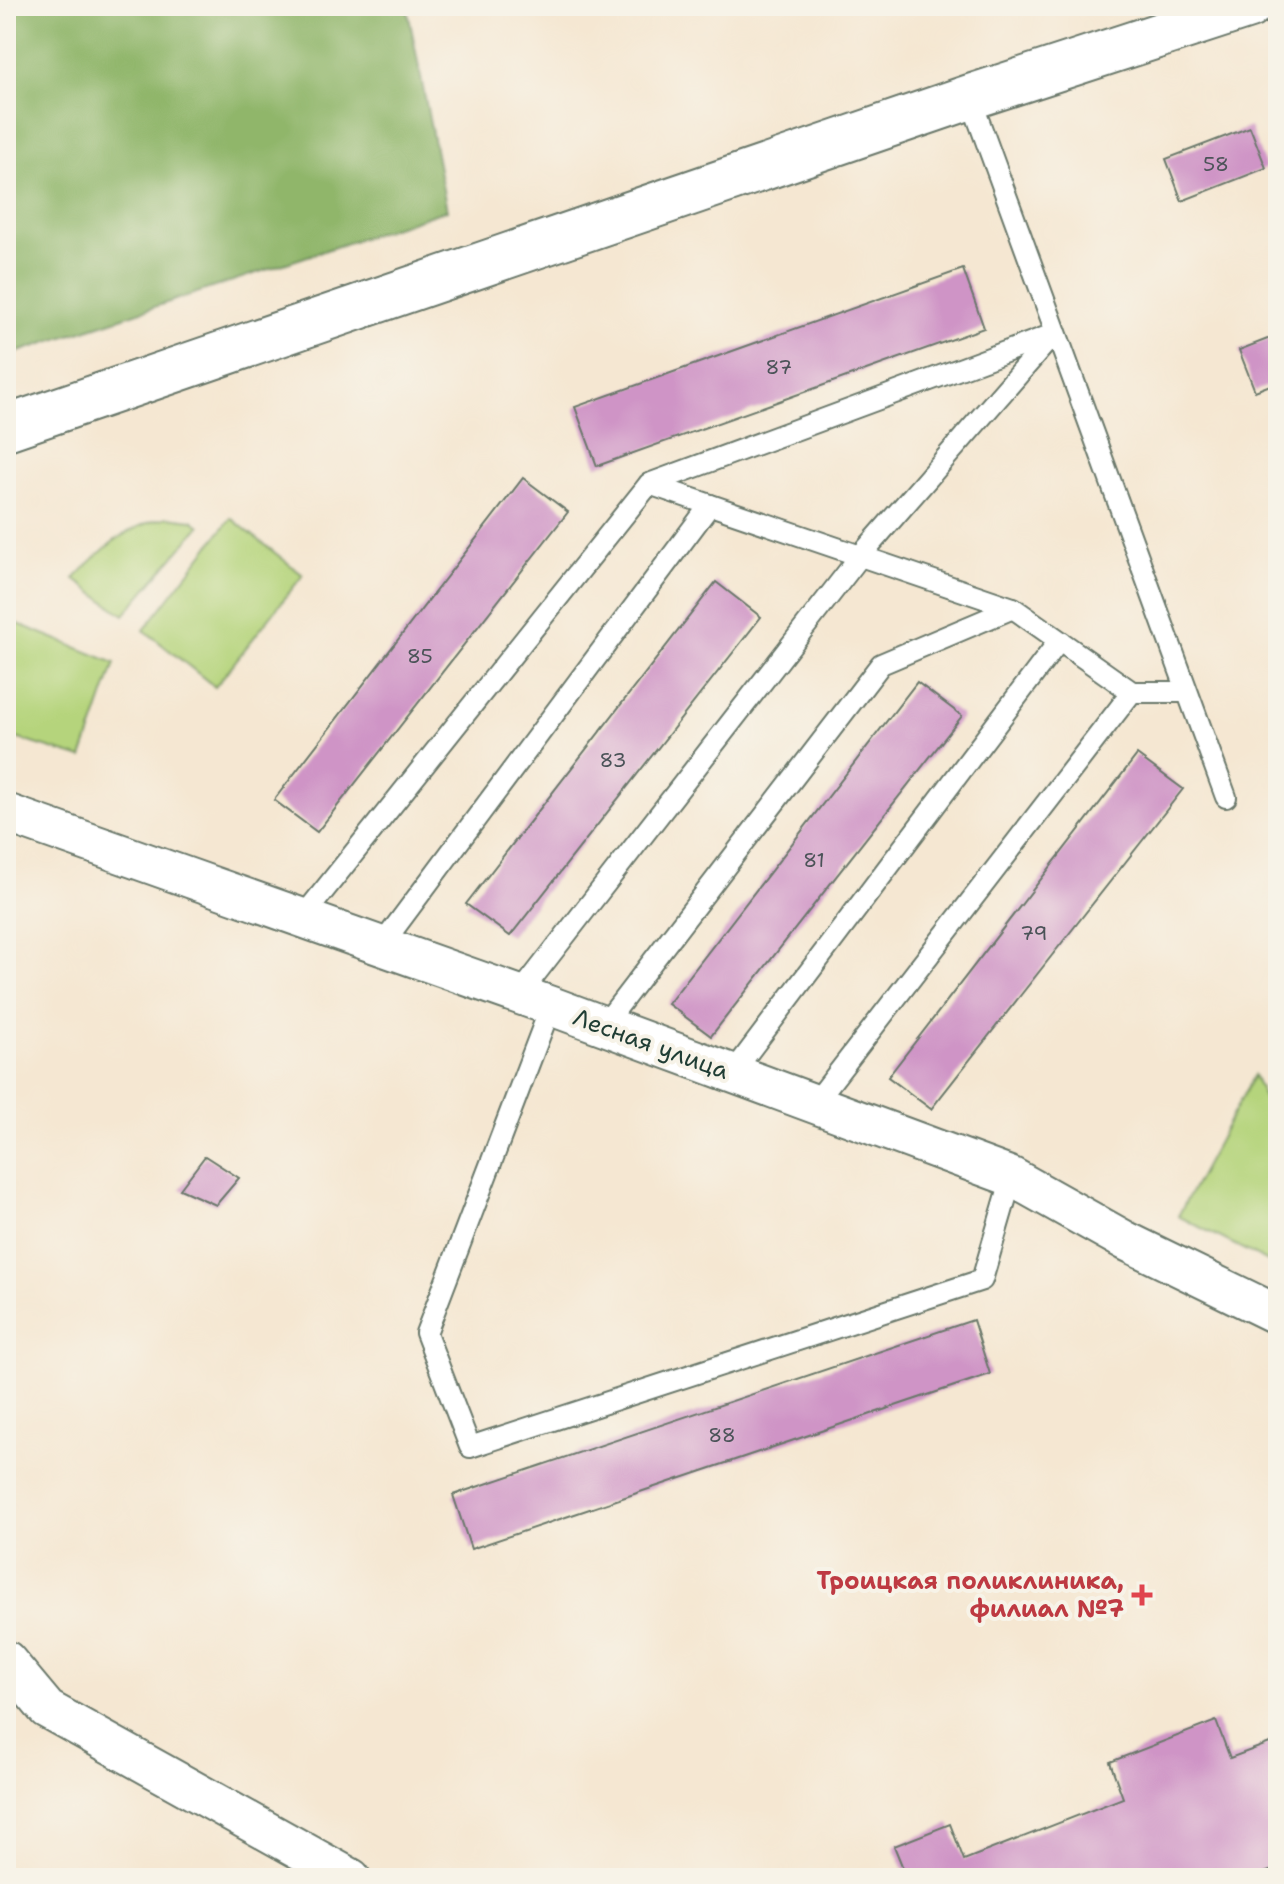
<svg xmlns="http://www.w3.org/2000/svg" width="1284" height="1884" font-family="'Shantell Sans',sans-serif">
<rect width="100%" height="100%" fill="#f7f3e8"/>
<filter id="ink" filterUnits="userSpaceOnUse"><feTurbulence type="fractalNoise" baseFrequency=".0125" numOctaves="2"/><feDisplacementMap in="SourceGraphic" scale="16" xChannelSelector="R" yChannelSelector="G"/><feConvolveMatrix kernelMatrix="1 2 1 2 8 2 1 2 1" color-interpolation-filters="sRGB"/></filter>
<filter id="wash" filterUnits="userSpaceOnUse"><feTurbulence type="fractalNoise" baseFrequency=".006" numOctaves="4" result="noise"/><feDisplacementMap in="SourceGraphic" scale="32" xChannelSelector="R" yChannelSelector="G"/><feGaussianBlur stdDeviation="1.8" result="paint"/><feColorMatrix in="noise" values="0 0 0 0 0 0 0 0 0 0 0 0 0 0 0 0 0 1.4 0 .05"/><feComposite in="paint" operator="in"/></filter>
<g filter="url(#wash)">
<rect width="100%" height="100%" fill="#f5e7d2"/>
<g fill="#b5d47b" stroke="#6a8858" stroke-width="2">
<path d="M 168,517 L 192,520 L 200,526 L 124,615 L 74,579 C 104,547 124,527 168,517 Z"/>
<path d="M 231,518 L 303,575 L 215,687 L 144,630 Z"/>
<path d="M 6,619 L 115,663 L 82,758 L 6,735 Z"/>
<path d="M 1254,1075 L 1278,1129 L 1278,1252 L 1272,1264 L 1178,1216 Z"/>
</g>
<path fill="#90b66b" stroke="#587a50" stroke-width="2" d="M 6,6 L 407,6 L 447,210 L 6,356 Z"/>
<g id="blocks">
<g fill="#cf94c6">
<path d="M 1250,127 L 1266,168 L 1182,201 L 1166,159 Z"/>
<path d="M 963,269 L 984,328 L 597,466 L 575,407 Z"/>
<path d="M 1278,335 L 1278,382 L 1255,391 L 1239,350 Z"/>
<path d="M 523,478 L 568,512 L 317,832 L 274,800 Z"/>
<path d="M 716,582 L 761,617 L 510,936 L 466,904 Z"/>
<path d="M 917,682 L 962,716 L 711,1036 L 668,1004 Z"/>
<path d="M 1137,755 L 1183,789 L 931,1109 L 888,1077 Z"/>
<path d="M 205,1156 L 239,1178 L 216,1205 L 180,1189 Z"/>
<path d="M 973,1320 L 990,1374 L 471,1549 L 453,1495 Z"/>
<path d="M 1216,1721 L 1230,1758 L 1278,1740 L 1278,1868 L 1251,1878 L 907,1878 L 894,1846 L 950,1824 L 964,1860 L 1123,1798 L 1110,1762 Z"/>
</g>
</g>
</g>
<g filter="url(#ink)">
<use href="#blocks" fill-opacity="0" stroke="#6a786b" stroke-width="2"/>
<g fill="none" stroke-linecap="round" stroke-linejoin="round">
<g stroke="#6a786b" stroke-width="24">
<g id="service">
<path d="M 1270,6 L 1278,23"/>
<path d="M 970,97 L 1226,797"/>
<path d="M 649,484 L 1013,608 L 1132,692 L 1187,692"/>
<path d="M 302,918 L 649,484 L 1054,334"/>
<path d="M 381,946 L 710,505"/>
<path d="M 519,995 L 861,555 L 1051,337"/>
<path d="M 551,1006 L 426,1333 L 470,1447 L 982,1280 L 1012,1177"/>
<path d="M 603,1026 L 881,664 L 1013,608"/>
<path d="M 732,1074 L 1059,641"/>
<path d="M 814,1104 L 1132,692"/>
</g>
</g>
<g stroke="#6a786b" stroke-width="42">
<g id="minor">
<path d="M 6,813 L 551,1006 L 1012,1177 L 1126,1241 L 1278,1315"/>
<path d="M 6,1660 L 47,1709 L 351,1878"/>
</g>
</g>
<g stroke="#6a786b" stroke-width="48">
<path id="tertiary" d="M 6,428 L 970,97 L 1249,6"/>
</g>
<use href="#service" stroke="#fff" stroke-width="20"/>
<use href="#minor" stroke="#fff" stroke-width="38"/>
<use href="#tertiary" stroke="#fff" stroke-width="44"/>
</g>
</g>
<path fill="#e0444e" stroke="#f7f3e8" stroke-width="3" d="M1138 1583h8v8h8v8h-8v8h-8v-8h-8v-8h8z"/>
<g text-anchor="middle" stroke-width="8" stroke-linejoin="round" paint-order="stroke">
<g font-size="20" fill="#4b5358">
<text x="1216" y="171">58</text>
<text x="779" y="374">87</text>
<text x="420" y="663">85</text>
<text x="613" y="767">83</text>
<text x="814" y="867">81</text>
<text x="1034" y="940">79</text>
<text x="722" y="1442">88</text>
</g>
<g font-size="24" fill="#1f3d34" stroke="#f7f3e8">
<text transform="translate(651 1044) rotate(20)" y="8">Лесная улица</text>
</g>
<g font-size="24" font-weight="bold" fill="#be3a42" stroke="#f7f3e8" text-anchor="end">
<text x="1124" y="1589">Троицкая поликлиника,<tspan x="1124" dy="28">филиал №7</tspan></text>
</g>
</g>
<rect width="1284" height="1884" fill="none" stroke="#f7f3e8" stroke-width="32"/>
</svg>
